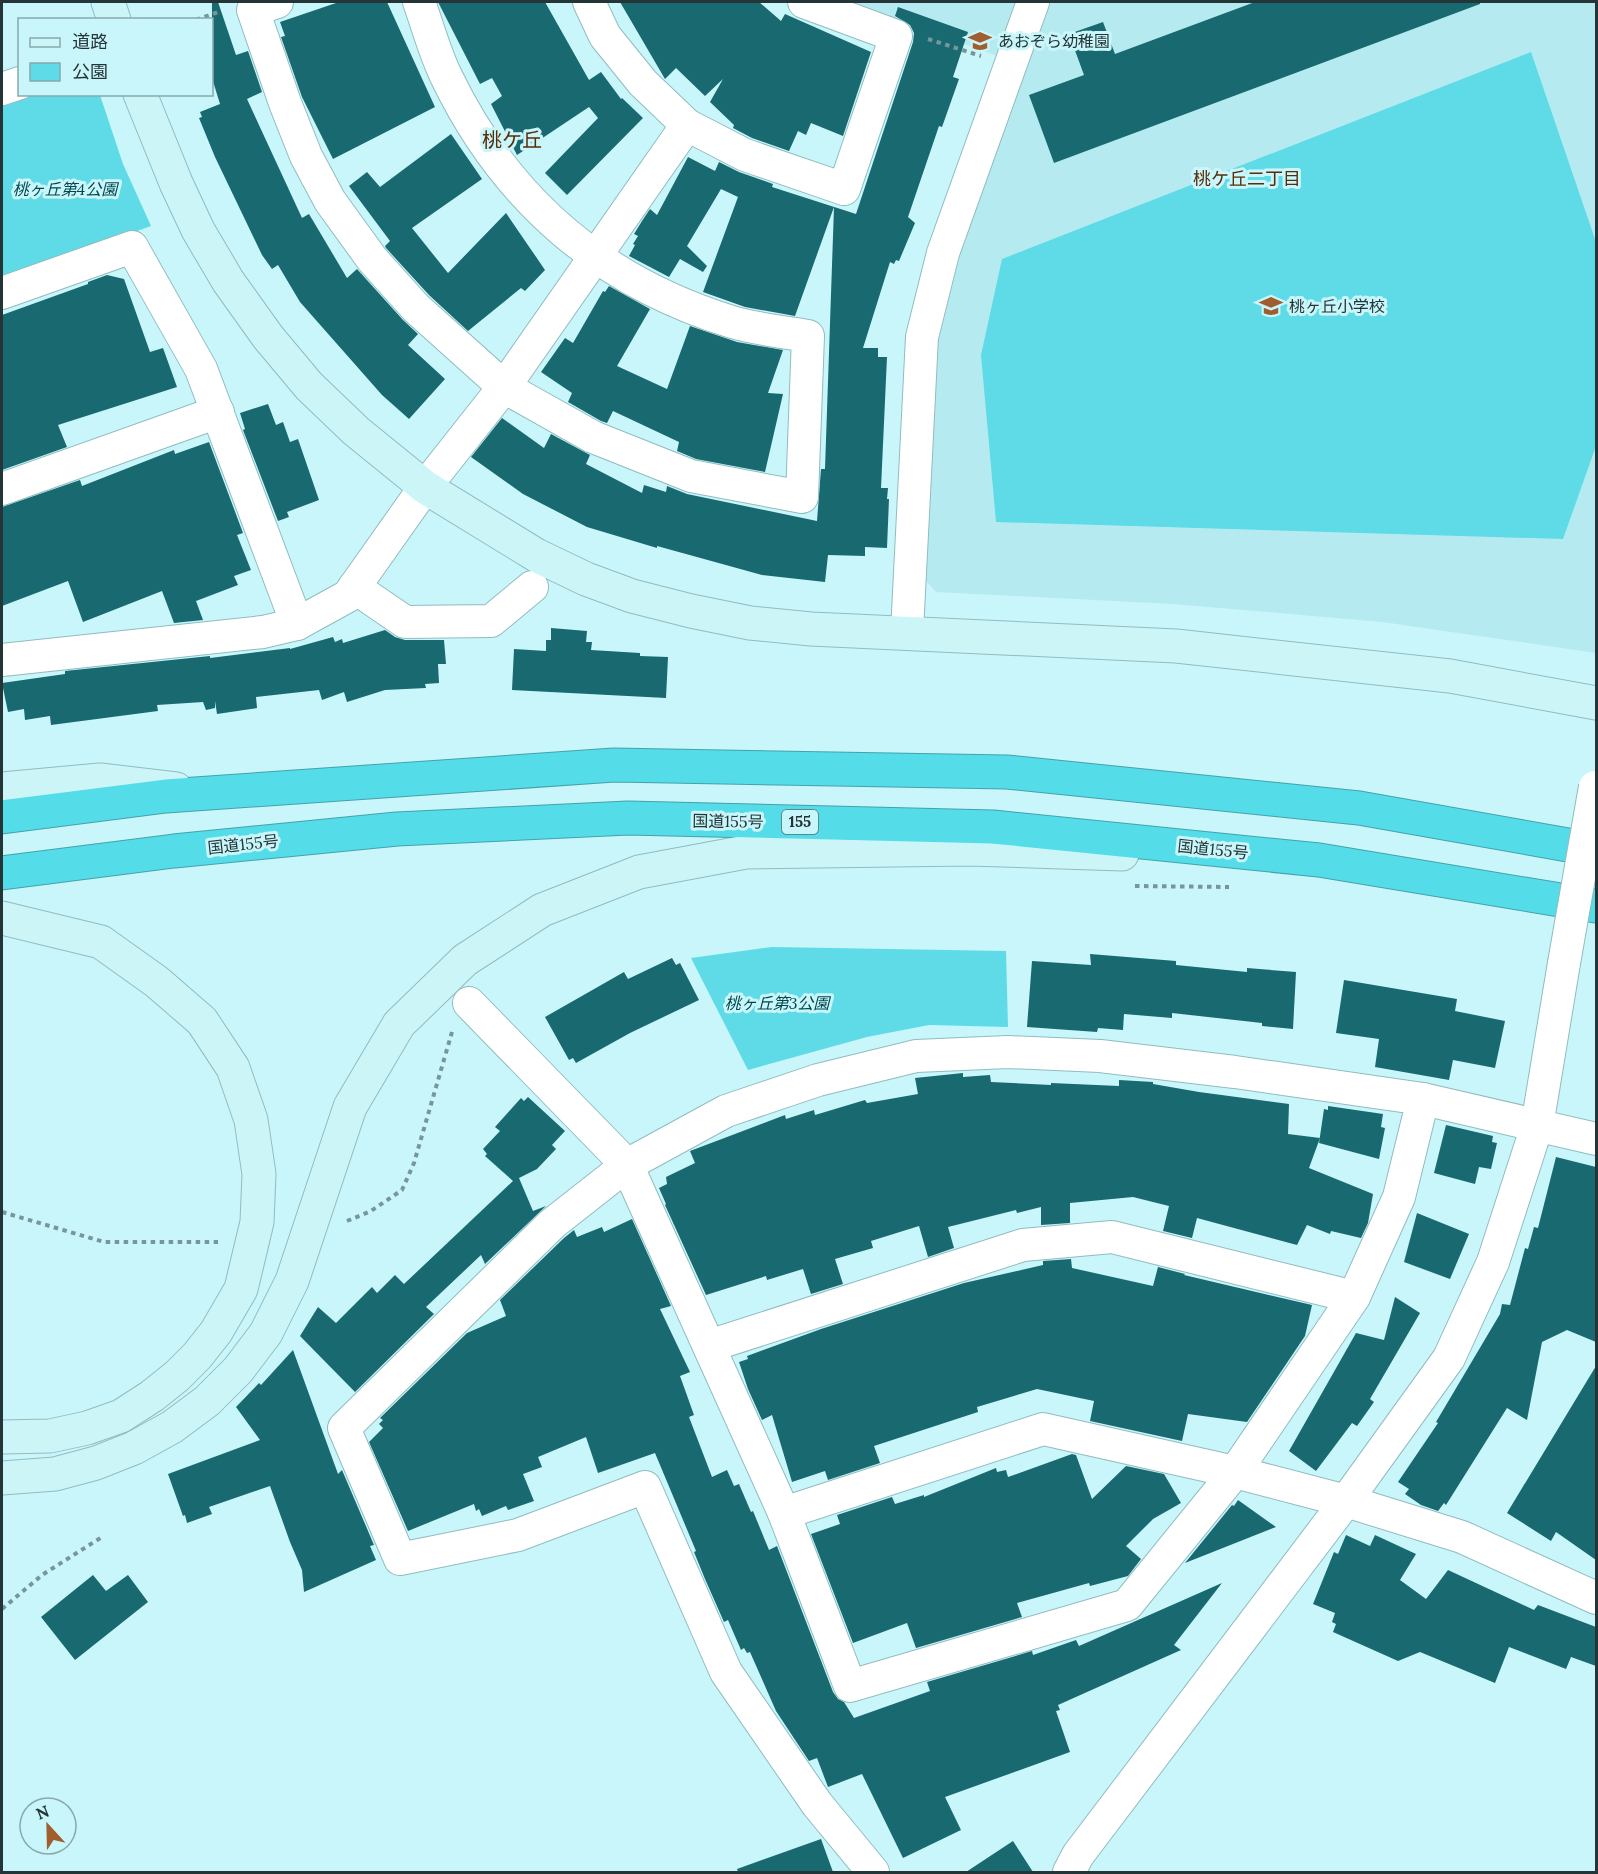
<svg xmlns="http://www.w3.org/2000/svg" width="1598" height="1874" font-family="Lora,'Noto Sans JP',serif">
<rect width="100%" height="100%" fill="#c9f6fb"/>
<g fill="#b5ebf0">
<path d="M 848,2 L 1016,2 L 997,56 Z"/>
<path d="M 1048,2 L 1596,2 L 1596,653 L 1382,622 L 1173,604 L 936,592 L 926,581 L 934,385 L 939,335 L 951,277 Z"/>
</g>
<g fill="#5edbe6">
<path d="M 1531,52 L 1596,242 L 1596,446 L 1563,539 L 996,522 L 981,355 L 1002,259 Z"/>
<path d="M 31,95 L 100,95 L 123,164 L 151,226 L 2,279 L 2,104 Z"/>
<path d="M 772,947 L 1006,951 L 1008,1027 L 929,1025 L 867,1037 L 748,1070 L 691,958 Z"/>
</g>
<g fill="#186970">
<path d="M 212,2 L 218,2 L 236,55 L 248,51 L 262,92 L 247,99 L 302,218 L 309,214 L 347,278 L 357,269 L 403,320 L 418,334 L 408,345 L 445,379 L 409,419 L 382,395 L 300,302 L 278,265 L 272,269 L 262,255 L 215,157 L 199,118 L 202,117 L 200,112 L 220,104 L 212,78 Z"/>
<path d="M 339,2 L 387,2 L 435,107 L 333,159 L 302,97 L 281,37 L 285,36 L 280,22 Z"/>
<path d="M 438,2 L 545,2 L 589,80 L 601,72 L 621,99 L 622,98 L 643,118 L 567,195 L 545,173 L 598,118 L 589,107 L 517,155 L 491,104 L 502,96 L 492,78 L 480,84 Z"/>
<path d="M 620,2 L 759,2 L 781,21 L 785,14 L 871,52 L 843,136 L 811,123 L 806,135 L 798,131 L 789,151 L 752,138 L 733,128 L 734,125 L 710,102 L 723,79 L 705,96 L 676,68 L 665,79 Z"/>
<path d="M 1255,2 L 1480,2 L 1480,4 L 1054,163 L 1029,95 L 1084,75 L 1069,34 L 1103,22 L 1115,54 Z"/>
<path d="M 898,7 L 968,32 L 953,77 L 959,79 L 942,127 L 939,126 L 908,217 L 915,223 L 899,261 L 896,260 L 894,264 L 890,262 L 863,348 L 878,348 L 878,357 L 887,357 L 881,488 L 888,488 L 887,499 L 889,499 L 887,548 L 865,547 L 865,556 L 828,555 L 825,582 L 762,575 L 657,546 L 657,548 L 587,527 L 523,494 L 471,457 L 502,418 L 544,448 L 551,434 L 590,455 L 586,464 L 642,493 L 644,485 L 666,492 L 667,486 L 687,494 L 817,521 L 821,469 L 825,469 L 834,207 L 795,316 L 745,307 L 703,292 L 738,197 L 721,189 L 687,246 L 707,266 L 703,272 L 680,259 L 669,277 L 629,256 L 635,245 L 633,244 L 638,236 L 634,234 L 642,221 L 650,209 L 657,215 L 688,157 L 715,171 L 719,162 L 739,172 L 773,184 L 772,187 L 856,214 L 913,42 L 914,33 L 910,25 L 895,16 Z"/>
<path d="M 451,134 L 482,179 L 412,228 L 448,273 L 506,213 L 545,270 L 525,291 L 521,288 L 468,331 L 429,295 L 386,248 L 385,246 L 390,241 L 349,186 L 367,172 L 380,187 Z"/>
<path d="M 107,275 L 124,279 L 150,352 L 163,348 L 177,387 L 58,425 L 67,447 L 2,470 L 2,315 L 88,284 L 88,282 Z"/>
<path d="M 609,286 L 650,309 L 617,366 L 667,389 L 690,326 L 737,342 L 783,350 L 768,393 L 783,394 L 765,472 L 696,459 L 677,451 L 679,442 L 613,411 L 607,423 L 601,421 L 568,402 L 572,393 L 541,372 L 565,338 L 573,343 L 603,291 L 605,292 Z"/>
<path d="M 268,404 L 276,425 L 283,422 L 290,442 L 298,439 L 319,500 L 287,512 L 289,517 L 278,521 L 243,430 L 245,429 L 240,413 Z"/>
<path d="M 209,442 L 243,533 L 237,535 L 251,570 L 234,576 L 238,585 L 196,601 L 203,620 L 174,623 L 162,591 L 83,622 L 68,581 L 2,606 L 2,507 L 80,480 L 82,486 L 174,450 L 175,454 Z"/>
<path d="M 551,628 L 587,631 L 586,642 L 592,642 L 591,650 L 640,653 L 640,656 L 668,657 L 666,698 L 512,690 L 514,649 L 546,651 L 546,640 L 551,640 Z"/>
<path d="M 385,630 L 395,637 L 405,640 L 444,640 L 446,664 L 438,664 L 439,683 L 425,684 L 426,688 L 385,690 L 347,702 L 344,692 L 322,700 L 319,690 L 256,697 L 257,708 L 217,714 L 215,701 L 215,708 L 206,710 L 203,702 L 157,705 L 158,711 L 51,725 L 50,716 L 25,720 L 24,709 L 8,712 L 2,683 L 65,674 L 65,671 L 210,656 L 210,658 L 290,648 L 290,649 L 333,637 L 335,642 L 342,639 L 343,643 Z"/>
<path d="M 1090,954 L 1176,961 L 1176,965 L 1247,972 L 1247,968 L 1296,972 L 1293,1029 L 1262,1026 L 1262,1023 L 1172,1013 L 1172,1018 L 1124,1014 L 1123,1030 L 1098,1028 L 1097,1032 L 1027,1027 L 1032,961 L 1091,965 Z"/>
<path d="M 672,958 L 676,965 L 680,963 L 699,1000 L 630,1033 L 576,1063 L 573,1058 L 569,1060 L 545,1017 L 624,972 L 628,979 Z"/>
<path d="M 1344,980 L 1457,999 L 1455,1011 L 1505,1021 L 1495,1068 L 1453,1060 L 1449,1080 L 1375,1067 L 1379,1039 L 1336,1033 Z"/>
<path d="M 963,1073 L 963,1077 L 990,1075 L 991,1082 L 1051,1085 L 1051,1083 L 1119,1086 L 1119,1080 L 1153,1082 L 1153,1084 L 1199,1092 L 1289,1104 L 1288,1134 L 1320,1138 L 1309,1168 L 1373,1194 L 1368,1223 L 1361,1238 L 1331,1231 L 1330,1234 L 1307,1225 L 1297,1245 L 1197,1218 L 1192,1238 L 1163,1231 L 1169,1206 L 1133,1197 L 1070,1203 L 1070,1223 L 1041,1225 L 1041,1207 L 1017,1213 L 1016,1210 L 948,1227 L 954,1248 L 928,1257 L 919,1226 L 871,1241 L 873,1248 L 835,1259 L 843,1284 L 811,1294 L 803,1269 L 767,1280 L 766,1276 L 706,1295 L 665,1205 L 666,1204 L 659,1188 L 667,1184 L 666,1177 L 695,1163 L 690,1151 L 785,1115 L 786,1119 L 814,1110 L 815,1115 L 865,1100 L 867,1103 L 918,1094 L 915,1078 Z"/>
<path d="M 528,1097 L 565,1131 L 552,1145 L 556,1149 L 537,1169 L 519,1178 L 533,1211 L 546,1206 L 485,1264 L 481,1255 L 426,1307 L 434,1314 L 355,1392 L 300,1336 L 318,1307 L 336,1323 L 372,1287 L 377,1293 L 395,1275 L 404,1284 L 513,1181 L 485,1156 L 487,1154 L 483,1149 L 500,1131 L 495,1127 L 521,1098 L 524,1101 Z"/>
<path d="M 1328,1106 L 1383,1114 L 1381,1127 L 1385,1128 L 1379,1159 L 1319,1143 L 1324,1109 L 1328,1110 Z"/>
<path d="M 1446,1125 L 1493,1136 L 1492,1142 L 1497,1143 L 1491,1169 L 1479,1167 L 1475,1184 L 1434,1173 Z"/>
<path d="M 1556,1157 L 1596,1167 L 1596,1342 L 1567,1330 L 1542,1342 L 1527,1420 L 1507,1408 L 1446,1505 L 1444,1503 L 1438,1511 L 1421,1505 L 1405,1494 L 1409,1489 L 1398,1482 L 1438,1423 L 1436,1422 L 1500,1314 L 1502,1304 L 1510,1305 L 1525,1248 L 1528,1249 L 1534,1227 L 1538,1228 Z"/>
<path d="M 1417,1213 L 1469,1234 L 1450,1279 L 1404,1262 Z"/>
<path d="M 632,1219 L 671,1306 L 660,1309 L 690,1372 L 680,1376 L 694,1415 L 689,1417 L 712,1477 L 727,1470 L 734,1486 L 739,1484 L 751,1512 L 753,1511 L 769,1550 L 777,1546 L 833,1692 L 838,1699 L 844,1702 L 854,1718 L 930,1691 L 927,1682 L 1032,1651 L 1033,1655 L 1076,1640 L 1079,1646 L 1222,1583 L 1174,1645 L 1181,1650 L 1058,1705 L 1060,1710 L 1056,1711 L 1070,1752 L 945,1797 L 961,1830 L 903,1858 L 862,1774 L 828,1787 L 817,1758 L 809,1761 L 776,1711 L 750,1652 L 747,1653 L 744,1648 L 741,1650 L 728,1620 L 724,1622 L 705,1579 L 694,1552 L 696,1551 L 655,1453 L 598,1473 L 586,1437 L 538,1457 L 542,1467 L 523,1474 L 534,1501 L 508,1510 L 506,1506 L 482,1516 L 479,1509 L 476,1511 L 474,1504 L 408,1531 L 369,1442 L 383,1428 L 379,1424 L 383,1420 L 380,1418 L 467,1333 L 506,1316 L 500,1300 L 564,1238 L 574,1230 L 577,1237 L 602,1227 L 604,1232 Z"/>
<path d="M 1071,1259 L 1072,1268 L 1153,1286 L 1158,1267 L 1185,1274 L 1184,1275 L 1312,1305 L 1305,1336 L 1247,1422 L 1188,1414 L 1182,1441 L 1090,1421 L 1094,1401 L 1037,1389 L 977,1407 L 978,1412 L 874,1446 L 880,1463 L 828,1480 L 825,1471 L 792,1482 L 772,1415 L 762,1420 L 748,1389 L 739,1362 L 748,1359 L 747,1356 L 821,1329 L 964,1283 L 1043,1265 L 1043,1261 Z"/>
<path d="M 1395,1297 L 1420,1313 L 1370,1399 L 1374,1402 L 1357,1426 L 1352,1423 L 1316,1471 L 1289,1451 L 1356,1333 L 1384,1340 Z"/>
<path d="M 293,1350 L 338,1474 L 342,1470 L 374,1545 L 370,1546 L 376,1560 L 304,1592 L 302,1570 L 290,1542 L 270,1486 L 209,1507 L 212,1514 L 187,1523 L 185,1515 L 183,1516 L 168,1474 L 260,1440 L 236,1407 L 259,1383 L 261,1385 Z"/>
<path d="M 1596,1366 L 1596,1560 L 1556,1532 L 1551,1541 L 1507,1513 Z"/>
<path d="M 1072,1454 L 1076,1455 L 1092,1499 L 1126,1466 L 1164,1474 L 1181,1503 L 1153,1519 L 1126,1546 L 1141,1559 L 1128,1576 L 1090,1586 L 1089,1583 L 1017,1603 L 1022,1617 L 916,1648 L 907,1623 L 853,1643 L 811,1534 L 840,1524 L 837,1515 L 892,1497 L 895,1504 L 924,1495 L 924,1497 L 996,1468 L 997,1472 L 1006,1470 L 1008,1477 Z"/>
<path d="M 1238,1500 L 1276,1527 L 1185,1563 L 1232,1505 L 1234,1506 Z"/>
<path d="M 1346,1535 L 1370,1546 L 1375,1535 L 1416,1554 L 1400,1580 L 1426,1599 L 1448,1570 L 1534,1610 L 1538,1605 L 1596,1627 L 1596,1666 L 1571,1657 L 1566,1669 L 1509,1647 L 1495,1683 L 1420,1652 L 1398,1661 L 1333,1632 L 1336,1624 L 1332,1622 L 1335,1613 L 1313,1604 L 1334,1552 L 1338,1554 Z"/>
<path d="M 93,1575 L 106,1591 L 128,1575 L 148,1602 L 75,1660 L 41,1617 Z"/>
<path d="M 821,1839 L 833,1872 L 738,1872 L 737,1869 Z"/>
<path d="M 1013,1841 L 1033,1872 L 966,1872 Z"/>
</g>
<g fill="none" stroke-linecap="round" stroke-linejoin="round">
<g stroke="#90bcc0" stroke-width="34">
<g id="street">
<path d="M 277,2 L 253,10 L 285,103 L 306,156 L 330,201 L 372,259 L 416,308 L 504,387 L 593,437 L 691,476 L 802,497 L 808,336 C 783,332 756,329 732,322 C 602,282 506,200 447,78 C 435,54 428,27 419,2"/>
<path d="M 589,2 L 605,36 L 643,83 L 687,125 L 745,155 L 844,189 L 896,36 L 804,2"/>
<path d="M 2,89 L 20,83"/>
<path d="M 2,293 L 132,247 L 201,369 L 297,624"/>
<path d="M 2,489 L 218,412"/>
<path d="M 354,587 L 405,622 L 491,621 L 532,587"/>
<path d="M 907,632 L 922,337 L 943,253 L 1033,2"/>
<path d="M 2,660 L 263,632 L 297,624 L 348,596 L 425,487 L 504,387 L 687,125"/>
<path d="M 469,1003 L 627,1165 L 784,1513 L 850,1686 L 1127,1605 L 1235,1472 L 1354,1297 L 1399,1197 L 1423,1099"/>
<path d="M 709,1346 L 1023,1245 L 1112,1237 L 1354,1297"/>
<path d="M 784,1513 L 1043,1429 L 1235,1472 L 1346,1501 L 1462,1537 L 1596,1598"/>
<path d="M 873,1872 L 817,1804 L 726,1672 L 645,1487 L 518,1535 L 400,1559 L 344,1428 L 552,1224 L 627,1165 L 726,1111 L 818,1080 L 916,1056 L 1008,1052 L 1100,1056 L 1235,1072 L 1423,1099 L 1596,1139"/>
<path d="M 1069,1872 L 1078,1855 L 1346,1501 L 1449,1358 L 1493,1262 L 1537,1126 L 1564,963"/>
</g>
</g>
<g stroke="#90bcc0" stroke-width="35">
<g id="secondary">
<path d="M 108,2 L 114,20"/>
<path d="M 140,94 L 176,183 L 198,230 L 228,281 L 268,337 L 309,386 L 356,431 L 425,487 L 536,555 L 586,579 L 632,596 L 691,611 L 750,623 L 811,629 L 1176,646 L 1450,676 L 1596,703"/>
<path d="M 2,789 L 100,780 L 176,789"/>
<path d="M 2,918 L 101,942 L 157,982 L 202,1021 L 233,1068 L 251,1120 L 259,1174 L 257,1222 L 241,1289 L 216,1332 L 197,1356 L 177,1376 L 152,1396 L 121,1416 L 87,1428 L 50,1436 L 2,1437"/>
<path d="M 2,1478 L 55,1474 L 96,1463 L 134,1448 L 172,1427 L 207,1401 L 238,1370 L 266,1333 L 292,1281 L 350,1107 L 399,1024 L 465,960 L 542,910 L 639,872 L 746,852 L 970,849 L 1122,854"/>
</g>
</g>
<g stroke="#43a2ab" stroke-width="35">
<g id="highway">
<path d="M 2,817 L 166,796 L 614,765 L 1007,772 L 1359,808 L 1596,850"/>
<path d="M 2,873 L 174,851 L 397,829 L 628,818 L 993,827 L 1319,860 L 1596,906"/>
</g>
</g>
<g stroke="#779699" stroke-width="4" stroke-dasharray="4.5 4.5" stroke-linecap="butt">
<path d="M 196,20 L 221,11"/>
<path d="M 928,39 L 981,56"/>
<path d="M 1135,886 L 1229,887"/>
<path d="M 2,1212 L 104,1242 L 218,1242"/>
<path d="M 347,1221 L 371,1211 L 402,1190 L 414,1163 L 452,1032"/>
<path d="M 2,1609 L 42,1575 L 102,1537"/>
</g>
<use href="#street" stroke="#fff" stroke-width="32"/>
<use href="#secondary" stroke="#ccf5f8" stroke-width="33"/>
<use href="#highway" stroke="#54dde9" stroke-width="33"/>
<g stroke="#90bcc0" stroke-width="34" stroke-linecap="butt">
<path id="street-bridge" d="M 1564,963 L 1595,787"/>
</g>
<use href="#street-bridge" stroke="#fff" stroke-width="32"/>
</g>
<defs>
<g id="school-bare" transform="scale(1.8)"><path d="M0-5L7-2L0 1L-7-2ZM-4 1L0 2.5L4 1V4Q0 6-4 4Z" fill="#a05d2d" stroke="#c9f6fb" stroke-width="2.5" paint-order="stroke"/></g>
</defs>
<g fill-rule="evenodd">
<use href="#school-bare" x="980" y="41"/>
<use href="#school-bare" x="1271" y="306"/>
</g>
<g text-anchor="middle" stroke-width="6" stroke-linejoin="round" paint-order="stroke">
<rect fill="#c9f6fb" stroke="#566f72" stroke-width="1.5" x="782" y="810" width="36" height="24" rx="4.5"/>
<g font-size="15" font-weight="bold" fill="#243537">
<text x="800" y="827">155</text>
</g>
<g font-size="16" fill="#243537" stroke="#c9f6fb" text-anchor="start">
<text x="998" y="47">あおぞら幼稚園</text>
<text x="1289" y="312">桃ヶ丘小学校</text>
</g>
<g font-size="16" font-style="italic" fill="#01474c" stroke="#c9f6fb">
<text x="65" y="195">桃ヶ丘第4公園</text>
<text x="777" y="1009">桃ヶ丘第3公園</text>
</g>
<g font-size="16" fill="#243537" stroke="#c9f6fb">
<text transform="translate(728 821) rotate(1)" y="6">国道155号</text>
<text transform="translate(243 844) rotate(-6)" y="6">国道155号</text>
<text transform="translate(1213 849) rotate(6)" y="6">国道155号</text>
</g>
<g font-size="18" fill="#592c08" stroke="#c9f6fb">
<text x="1247" y="185">桃ケ丘二丁目</text>
</g>
<g font-size="20" fill="#592c08" stroke="#c9f6fb">
<text x="512" y="147">桃ケ丘</text>
</g>
</g>
<rect width="1598" height="1874" fill="none" stroke="#243537" stroke-width="6"/>
<rect x="18" y="18" width="195" height="78" fill="#c9f6fb" stroke="#87a9ad" stroke-width="1.5"/>
<rect x="30" y="38" width="30" height="9" fill="#ccf5f8" stroke="#87a9ad" stroke-width="1.5"/>
<text x="72" y="48" font-size="18" fill="#243537">道路</text>
<rect x="30" y="63" width="30" height="18" fill="#5edbe6" stroke="#87a9ad" stroke-width="1.5"/>
<text x="72" y="78" font-size="18" fill="#243537">公園</text>
<g transform="translate(48 1826) rotate(338)"><circle r="28" fill="#c9f6fb" stroke="#87a9ad" stroke-width="1.5"/>
<path d="M0-4.5L10 22L0 15L-10 22Z" fill="#a05d2d"/>
<text y="-9" font-size="16" font-weight="bold" text-anchor="middle" fill="#243537">N</text>
</g>
</svg>
